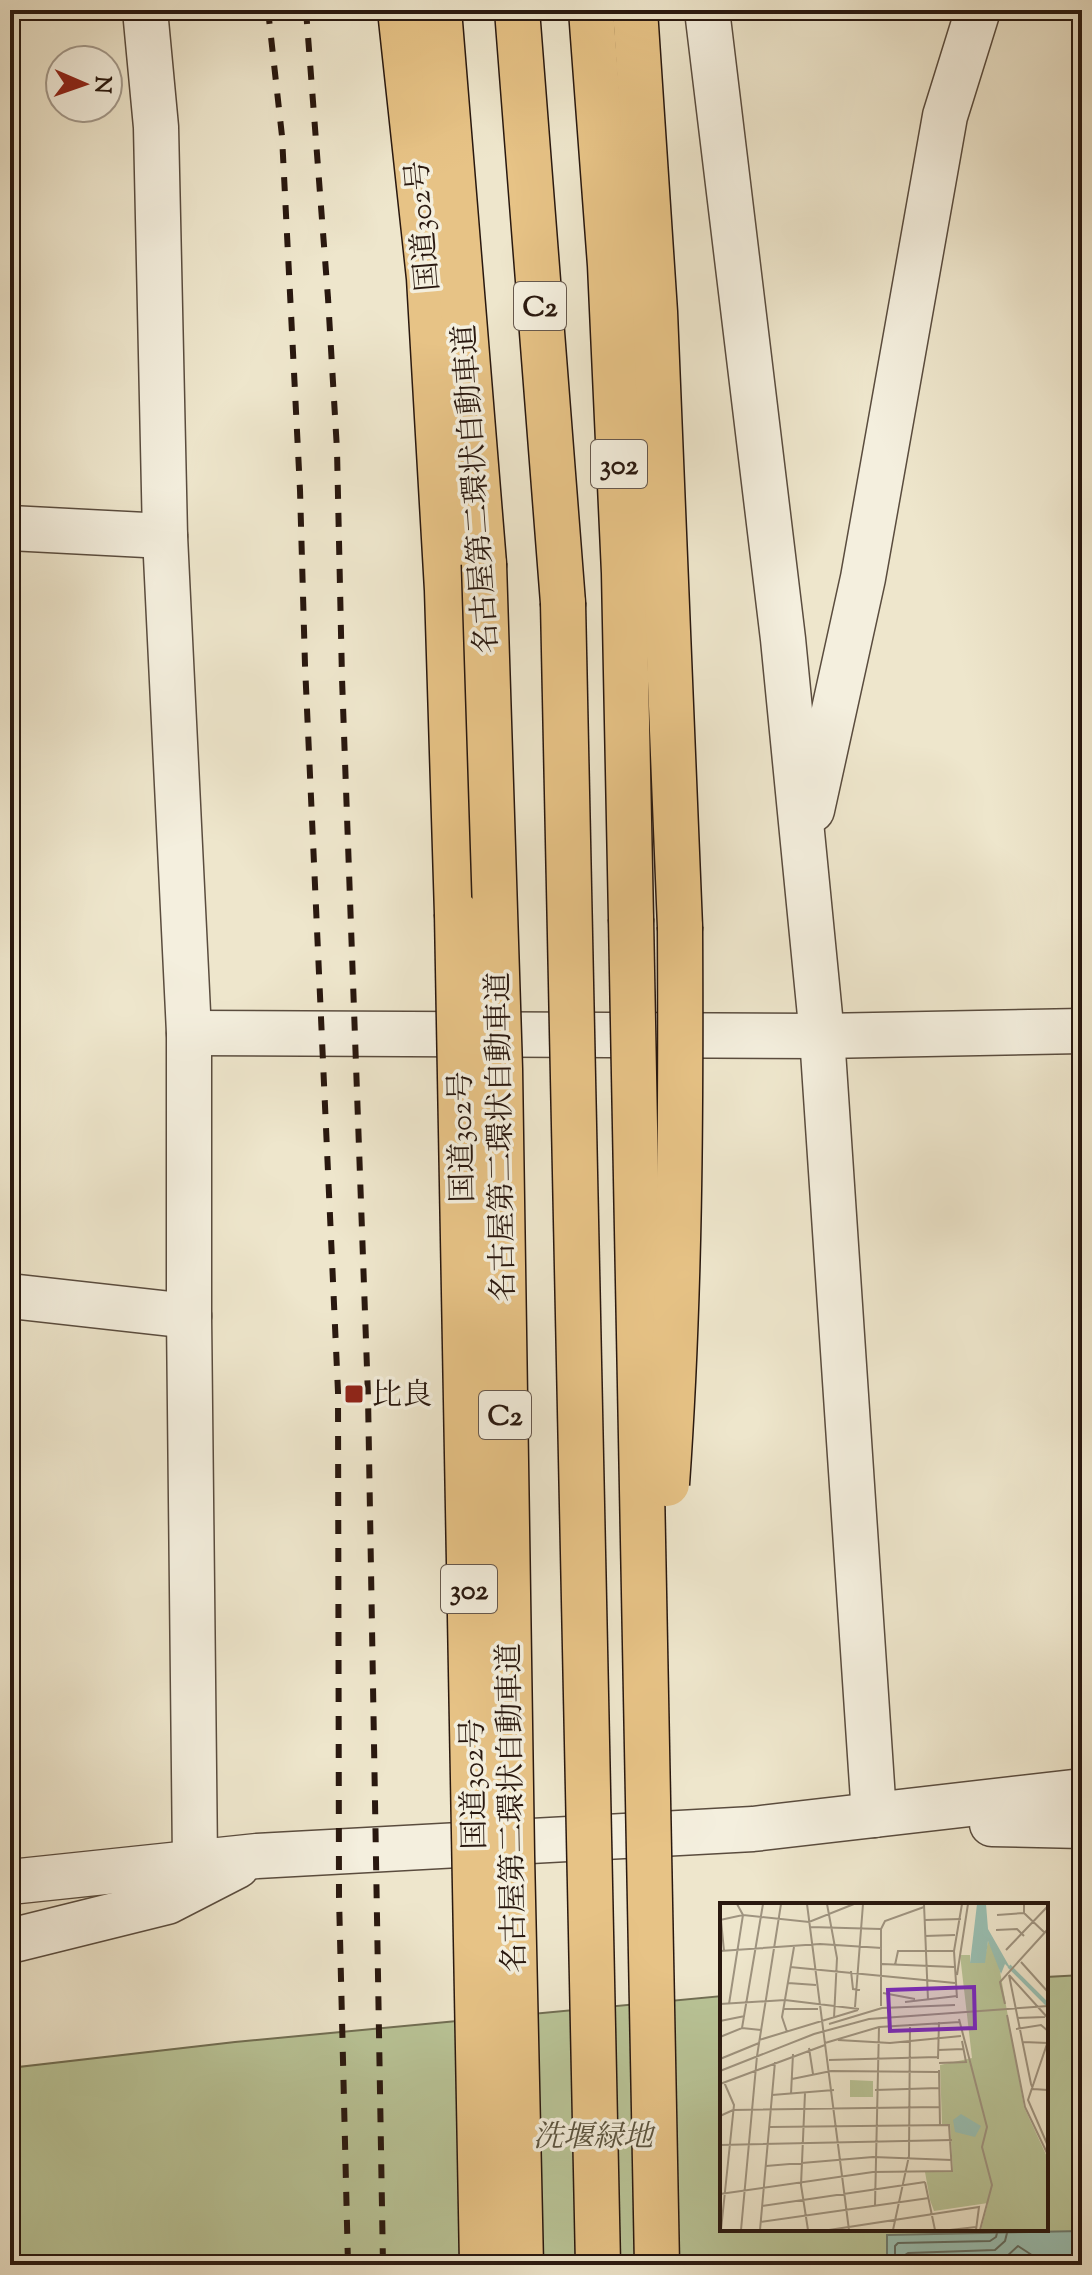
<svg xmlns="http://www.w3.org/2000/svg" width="1092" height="2275" font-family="'Sorts Mill Goudy','Noto Serif JP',serif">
<rect width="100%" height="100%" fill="#eee6cc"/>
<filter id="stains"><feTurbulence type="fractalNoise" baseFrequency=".0025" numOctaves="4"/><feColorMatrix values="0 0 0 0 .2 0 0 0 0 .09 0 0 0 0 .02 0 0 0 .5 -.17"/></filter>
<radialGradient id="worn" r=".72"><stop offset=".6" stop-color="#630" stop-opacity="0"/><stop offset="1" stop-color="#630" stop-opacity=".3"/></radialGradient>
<path fill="#b9c497" stroke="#716e53" stroke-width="2" d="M 1082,1975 L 1082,2265 L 10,2265 L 10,2068 L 235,2042 L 722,1996 L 722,2229 L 1046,2229 L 1046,1977 Z"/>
<path fill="#9ac0b3" stroke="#6d7d71" stroke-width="2" d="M 1082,2231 L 1082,2265 L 887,2265 L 887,2235 Z"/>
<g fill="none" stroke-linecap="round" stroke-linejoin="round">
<g stroke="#626c61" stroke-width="2">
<path d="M 895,2265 L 895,2246 L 898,2243 L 990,2241 L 996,2237 L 998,2229"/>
<path d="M 905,2265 L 905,2255 L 908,2253 L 995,2250 L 1005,2241 L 1008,2229"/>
<path d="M 918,2265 L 993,2263 L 1005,2258 L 1018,2246 L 1041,2261 L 1082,2261"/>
</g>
<g stroke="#5a4c3e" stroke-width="47">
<g id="minor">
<path d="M 145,10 L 156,127 L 165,536 L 189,1033 L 189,1316 L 195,1861"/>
<path d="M 707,10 L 783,639 L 822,1036 L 874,1815"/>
<path d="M 10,528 L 165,536"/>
<path d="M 812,810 L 863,578 L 945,116 L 978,10"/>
<path d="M 189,1033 L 822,1036 L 1082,1031"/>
<path d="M 10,1296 L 189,1316"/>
<path d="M 992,1824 L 1082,1826"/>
<path d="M 10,1882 L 257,1856 L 753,1829 L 1082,1791"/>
<path d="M 10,1941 L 167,1902 L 237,1866"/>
</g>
</g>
<g stroke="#29180f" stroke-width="47">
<g id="highway">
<path d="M 400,10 L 429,278 L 447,590 L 457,914"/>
<path d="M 439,10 L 484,564"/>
<path d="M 517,10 L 563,603"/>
<path d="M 591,10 L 610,265 L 624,573 L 631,919"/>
<path d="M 635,10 L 655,312 L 680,927"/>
</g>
</g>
<use href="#minor" stroke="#f4efde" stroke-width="44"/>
<use href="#highway" stroke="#e7c386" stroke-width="44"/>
<g stroke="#29180f" stroke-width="6" stroke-dasharray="14 14" stroke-linecap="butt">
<path d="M 268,10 L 282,136 L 300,490 L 305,665 L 338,1392 L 339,1897 L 348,2265"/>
<path d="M 306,10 L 328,298 L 337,450 L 342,678 L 368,1396 L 383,2265"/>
</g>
<g stroke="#29180f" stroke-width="47" stroke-linecap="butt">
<g id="highway-bridge">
<path d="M 484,564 L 500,1069 L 512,1855 L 521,2265"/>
<path d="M 563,603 L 598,2265"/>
<path d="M 457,914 L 482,2265"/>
<path d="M 631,919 L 657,2265"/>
<path d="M 667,1484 C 680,1299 681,1113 680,927"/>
</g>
</g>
<use href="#highway-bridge" stroke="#e7c386" stroke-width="44"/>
</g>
<rect fill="#8f2418" stroke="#f4efde" stroke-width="3" x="344" y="1384" width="20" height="20" rx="4"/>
<g text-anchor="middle" stroke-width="7" stroke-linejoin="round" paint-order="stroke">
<g fill="#f4efde" stroke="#66584d" stroke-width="2">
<rect x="514" y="282" width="52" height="48" rx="6"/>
<rect x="591" y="440" width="56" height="48" rx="6"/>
<rect x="479" y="1391" width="52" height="48" rx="6"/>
<rect x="441" y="1565" width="56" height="48" rx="6"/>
</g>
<g font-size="28" font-weight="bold" fill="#29180f">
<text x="540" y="316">C2</text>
<text x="619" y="474">302</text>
<text x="505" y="1425">C2</text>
<text x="469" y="1599">302</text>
</g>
<g font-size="30" fill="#29180f" stroke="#f4efde">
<text transform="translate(422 226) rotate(-95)" y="10">国道302号</text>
<text transform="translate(475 489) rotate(-94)" y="10">名古屋第二環状自動車道</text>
<text transform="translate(461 1137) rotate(-91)" y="10">国道302号</text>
<text transform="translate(500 1137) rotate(-91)" y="10">名古屋第二環状自動車道</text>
<text transform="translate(473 1784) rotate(-91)" y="10">国道302号</text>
<text transform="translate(511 1808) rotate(-91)" y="10">名古屋第二環状自動車道</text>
</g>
<g font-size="30" fill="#29180f" stroke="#f4efde" text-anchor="start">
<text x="372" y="1404">比良</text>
</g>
<g font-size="30" font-style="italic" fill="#5b543f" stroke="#f4efde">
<text x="593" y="2146">洗堰緑地</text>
</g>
</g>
<g transform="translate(720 1903)">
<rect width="328" height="328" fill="#eee6cc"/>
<path d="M 268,38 L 278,57 L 304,204 L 328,256 L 328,327 L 261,327 L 268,300 L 214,308 L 210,297 L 205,269 L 233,269 L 230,221 L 222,221 L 220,162 L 252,155 L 240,52 L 250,52 L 250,60 L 264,60 ZM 130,177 L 153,178 L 153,194 L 130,194 Z" fill="#b9c497"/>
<path d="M 257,1 L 266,1 L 268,26 L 292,68 L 285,61 L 281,71 L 268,38 L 265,60 L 250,60 ZM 241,211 L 261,223 L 255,234 L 235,229 L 233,217 Z" fill="#9ac0b3"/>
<path fill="none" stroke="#9ac0b3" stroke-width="4" d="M 289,63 L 327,101"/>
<path fill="none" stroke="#9f9480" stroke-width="2" d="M 87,1 L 129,327M 107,1 L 117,55 L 114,115M 204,1 L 208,97M 304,1 L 304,10 L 325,30M 277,12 L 304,10M 0,17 L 23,12 L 89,19 L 134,1M 1,17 L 4,48M 205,17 L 241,16M 90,24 L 161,26M 276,27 L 297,26 L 304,33M 205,33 L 235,32M 286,47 L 328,3M 0,48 L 100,41 L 162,45M 301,59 L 328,89M 162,61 L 234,64M 175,62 L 178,48 L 234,48M 70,64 L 235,80M 131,68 L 133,86 L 140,87M 237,72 L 248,1M 289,72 L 311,181 L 313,186 L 328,187M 289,72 L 327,114M 68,80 L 96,82M 163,90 L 195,96M 237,95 L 234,48 L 242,1M 185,99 L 237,93M 0,101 L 65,97 L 139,106M 9,101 L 23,12 L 17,1M 285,101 L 280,79 L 328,26M 161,103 L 161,26 L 165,18 L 204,4M 135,104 L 143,1M 63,106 L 98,106M 287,112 L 305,204 L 328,252M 297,115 L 325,114M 239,116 L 267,224 L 262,244 L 272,282 L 260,327M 0,118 L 25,113M 109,121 L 162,105 L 235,102M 22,125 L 43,1M 296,126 L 321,122 L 328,128M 67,129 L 62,114 L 74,44M 0,134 L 22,125 L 41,127M 39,137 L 138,107M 118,137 L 170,140 L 241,133M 328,138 L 308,197 L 328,243M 303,139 L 328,140M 105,140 L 159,124 L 240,119M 89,145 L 93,171M 218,147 L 243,146M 0,156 L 39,140M 218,156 L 219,119M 109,157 L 218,154M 219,160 L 246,159 L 242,138M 219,167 L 220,222M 0,168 L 94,131 L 149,116 L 328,103M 72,176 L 111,168 L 218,169M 0,181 L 105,142M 155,187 L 219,185M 85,190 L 81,282 L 88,327M 71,191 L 73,151M 52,192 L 114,187M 0,213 L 13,207 L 219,204M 0,242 L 232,237M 46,263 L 153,254 L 232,257M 205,279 L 215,327M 0,291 L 153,269 L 232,268 L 229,222 L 50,224M 155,302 L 159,124M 42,303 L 205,279M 40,319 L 209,295M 1,327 L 14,202 L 4,179M 21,327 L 37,153 L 61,1M 40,327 L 55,159M 109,327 L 259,304 L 256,327M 173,327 L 189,253 L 190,121M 230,327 L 256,324"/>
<path fill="#7b2cbf" fill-opacity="0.15" stroke="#7b2cbf" stroke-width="4" d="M 254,84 L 255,125 L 170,128 L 168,87 Z"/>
<rect width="328" height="328" fill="none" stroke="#29180f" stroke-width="4"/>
</g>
<rect width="1092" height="2275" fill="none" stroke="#eee6cc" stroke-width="40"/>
<rect x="12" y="12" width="1068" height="2251" fill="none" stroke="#29180f" stroke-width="4"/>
<rect x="20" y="20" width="1052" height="2235" fill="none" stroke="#29180f" stroke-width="2"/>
<g transform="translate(84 84) rotate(92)"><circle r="38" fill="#f4efde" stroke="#a3998b" stroke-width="2"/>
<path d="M0-6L14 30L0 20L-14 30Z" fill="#8f2418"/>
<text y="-12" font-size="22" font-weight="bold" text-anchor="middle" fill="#29180f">N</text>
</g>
<rect width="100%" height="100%" filter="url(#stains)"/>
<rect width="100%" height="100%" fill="url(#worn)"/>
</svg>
